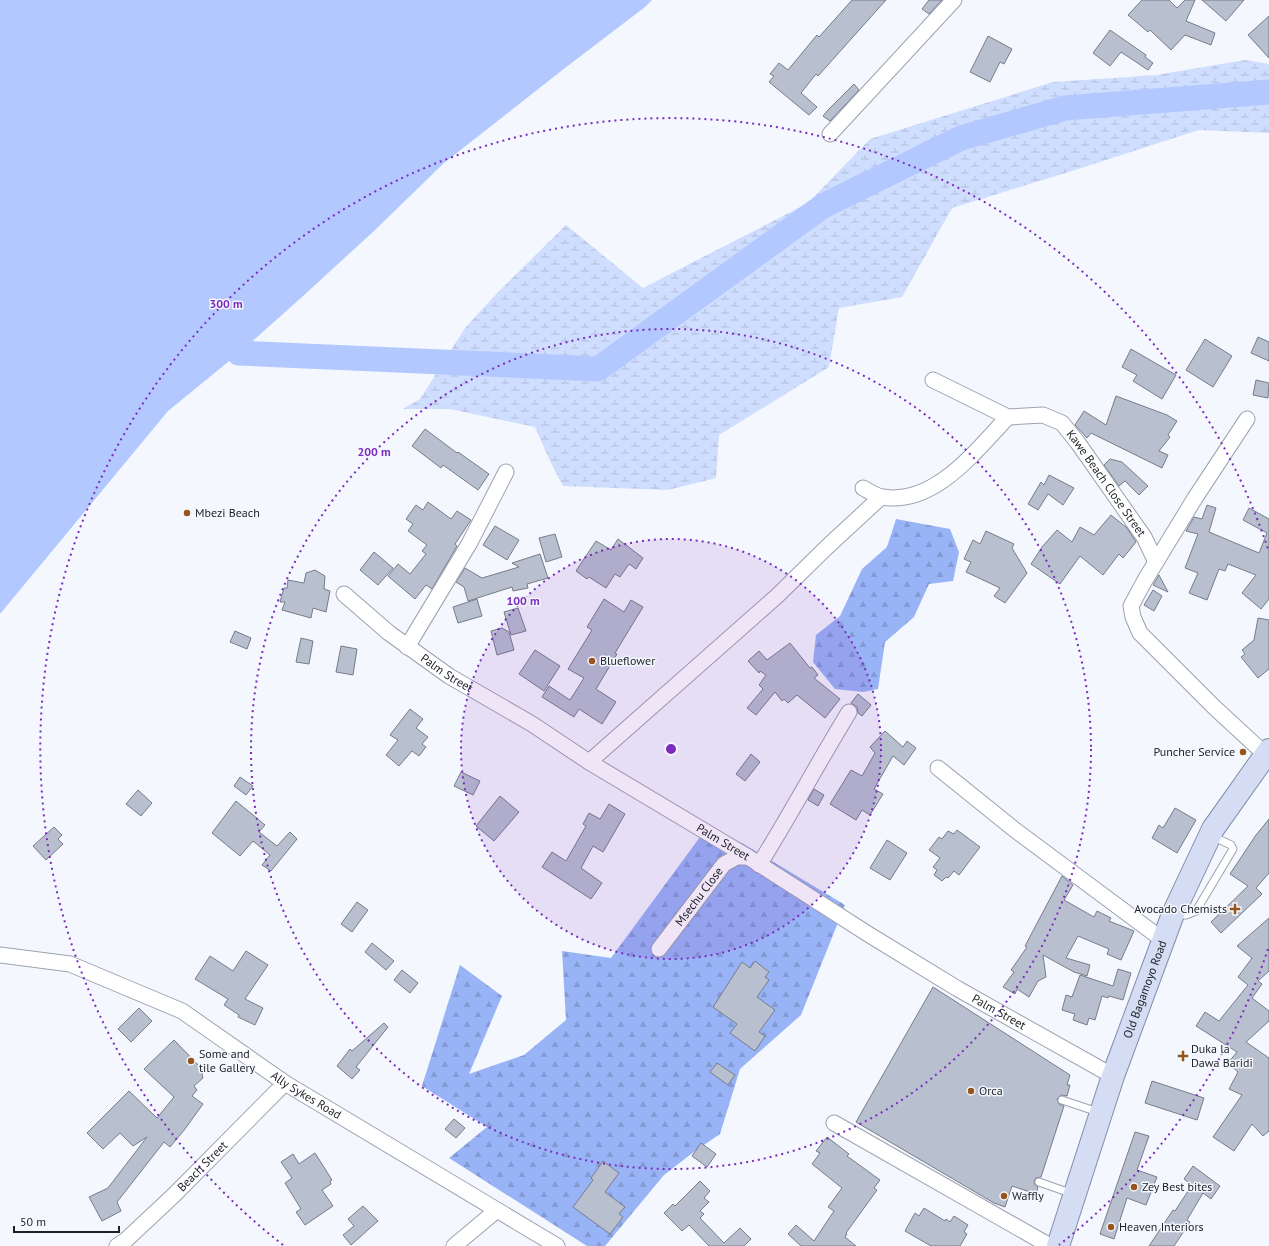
<svg xmlns="http://www.w3.org/2000/svg" width="1269" height="1246" font-family="'PT Sans',sans-serif">
<defs>
<pattern id="forest-firs" width="22" height="20" patternUnits="userSpaceOnUse"><rect width="22" height="20" fill="#99b4f6"/><path d="M5 1l3.5 6h-7zM16 11l3.5 6h-7z" fill="#839ad3"/></pattern>
<pattern id="wetland-marsh" width="20" height="14" patternUnits="userSpaceOnUse"><rect width="20" height="14" fill="#cfddfe"/><path d="M1 5h8M5 5V1M11 12h8M15 12V8" fill="none" stroke="#b1bdda"/></pattern>
</defs>
<rect width="100%" height="100%" fill="#f4f7fd"/>
<g fill="url(#forest-firs)">
<path d="M 896,519 L 950,529 L 959,552 L 953,581 L 929,584 L 914,617 L 885,642 L 878,689 L 863,692 L 835,689 L 813,662 L 816,635 L 840,616 L 862,569 L 887,547 Z"/>
<path d="M 700,837 L 729,839 L 742,843 L 845,905 L 801,1015 L 740,1069 L 720,1134 L 695,1151 L 664,1175 L 605,1246 L 587,1246 L 449,1158 L 487,1127 L 422,1086 L 460,965 L 502,996 L 469,1074 L 524,1055 L 566,1020 L 562,951 L 611,958 Z"/>
</g>
<path fill="url(#wetland-marsh)" d="M 1245,60 L 1269,64 L 1269,133 L 1199,130 L 1075,170 L 952,208 L 902,297 L 839,308 L 829,367 L 719,435 L 716,478 L 668,490 L 563,486 L 550,461 L 535,427 L 450,409 L 403,409 L 420,399 L 465,328 L 499,291 L 566,225 L 643,288 L 808,203 L 870,139 L 1053,82 L 1157,75 Z"/>
<path fill="#b2c8ff" d="M 0,0 L 652,0 L 645,7 L 565,68 L 444,163 L 375,230 L 302,297 L 239,353 L 168,411 L 0,614 Z"/>
<g fill="none" stroke-linecap="round" stroke-linejoin="round">
<path stroke="#b2c8ff" stroke-width="25" d="M 239,353 L 598,369 L 823,206 L 961,138 L 1065,108 L 1269,92"/>
</g>
<g fill="#b8bfce" stroke="#767c8a">
<path d="M 852,0 L 886,0 L 818,76 L 816,74 L 801,93 L 817,107 L 809,115 L 769,82 L 774,76 L 770,74 L 779,63 L 788,70 L 817,35 L 819,37 Z"/>
<path d="M 929,0 L 942,0 L 929,14 L 922,9 Z"/>
<path d="M 1142,0 L 1169,0 L 1177,8 L 1185,0 L 1195,0 L 1186,21 L 1215,33 L 1211,45 L 1185,35 L 1171,50 L 1150,30 L 1148,32 L 1128,15 Z"/>
<path d="M 1202,0 L 1244,0 L 1226,21 Z"/>
<path d="M 1269,16 L 1269,58 L 1248,35 Z"/>
<path d="M 1110,30 L 1146,55 L 1145,57 L 1153,63 L 1148,70 L 1121,52 L 1110,66 L 1093,53 Z"/>
<path d="M 988,36 L 1012,49 L 1004,64 L 1000,62 L 990,82 L 970,72 Z"/>
<path d="M 854,84 L 859,90 L 830,121 L 823,116 L 828,110 Z"/>
<path d="M 1258,337 L 1269,342 L 1269,361 L 1251,353 Z"/>
<path d="M 1205,339 L 1232,356 L 1213,387 L 1186,370 Z"/>
<path d="M 1131,349 L 1176,375 L 1162,399 L 1133,381 L 1137,375 L 1122,367 Z"/>
<path d="M 1256,380 L 1269,383 L 1268,398 L 1253,395 Z"/>
<path d="M 1116,396 L 1167,415 L 1177,421 L 1168,435 L 1170,437 L 1159,451 L 1168,455 L 1162,468 L 1091,433 L 1087,438 L 1075,425 L 1084,411 L 1106,425 Z"/>
<path d="M 425,429 L 457,453 L 458,452 L 489,474 L 478,490 L 443,465 L 441,468 L 412,446 Z"/>
<path d="M 1110,459 L 1122,462 L 1148,486 L 1139,495 L 1125,481 L 1119,486 L 1104,465 Z"/>
<path d="M 1049,475 L 1074,488 L 1063,505 L 1048,494 L 1038,510 L 1028,504 L 1041,482 L 1044,485 Z"/>
<path d="M 428,502 L 451,519 L 457,511 L 471,520 L 455,544 L 457,546 L 432,589 L 426,585 L 415,599 L 388,576 L 398,564 L 410,574 L 426,554 L 422,551 L 427,545 L 408,531 L 413,524 L 406,519 L 416,505 L 423,510 Z"/>
<path d="M 1207,505 L 1216,508 L 1209,532 L 1259,553 L 1267,533 L 1243,520 L 1249,508 L 1269,519 L 1269,599 L 1261,609 L 1242,593 L 1256,575 L 1228,564 L 1225,571 L 1219,569 L 1207,600 L 1189,593 L 1198,573 L 1185,568 L 1198,534 L 1186,531 L 1194,517 L 1202,519 Z"/>
<path d="M 1111,515 L 1127,528 L 1136,542 L 1123,558 L 1119,554 L 1103,575 L 1080,556 L 1060,584 L 1031,564 L 1042,547 L 1057,530 L 1072,542 L 1080,527 L 1094,535 Z"/>
<path d="M 495,526 L 519,540 L 507,560 L 483,545 Z"/>
<path d="M 986,531 L 1014,544 L 1012,548 L 1027,573 L 1005,603 L 994,596 L 1000,588 L 966,572 L 971,562 L 964,559 L 973,540 L 980,544 Z"/>
<path d="M 555,534 L 562,557 L 546,562 L 539,538 Z"/>
<path d="M 618,539 L 643,558 L 636,569 L 629,564 L 620,577 L 615,574 L 606,588 L 589,577 L 587,579 L 576,571 L 596,541 L 611,550 Z"/>
<path d="M 374,552 L 393,568 L 378,585 L 360,570 Z"/>
<path d="M 540,554 L 548,578 L 527,584 L 528,588 L 513,591 L 512,587 L 468,601 L 464,587 L 456,582 L 465,568 L 482,578 L 519,567 L 512,563 Z"/>
<path d="M 315,570 L 325,576 L 324,589 L 330,591 L 326,612 L 313,608 L 311,618 L 282,610 L 285,602 L 280,602 L 284,588 L 287,588 L 288,580 L 304,583 L 306,573 Z"/>
<path d="M 1159,575 L 1168,592 L 1153,585 Z"/>
<path d="M 1153,590 L 1162,596 L 1154,611 L 1144,605 Z"/>
<path d="M 477,599 L 482,616 L 458,623 L 453,607 Z"/>
<path d="M 604,599 L 624,612 L 631,600 L 643,607 L 615,653 L 617,654 L 596,689 L 616,702 L 602,724 L 579,709 L 574,717 L 542,697 L 549,686 L 570,700 L 584,678 L 568,669 L 592,630 L 587,627 Z"/>
<path d="M 518,608 L 526,631 L 511,635 L 504,612 Z"/>
<path d="M 1258,618 L 1269,620 L 1269,669 L 1258,678 L 1241,657 L 1245,654 L 1242,650 L 1254,640 Z"/>
<path d="M 502,628 L 509,632 L 514,650 L 497,655 L 491,631 Z"/>
<path d="M 235,631 L 251,638 L 247,649 L 230,642 Z"/>
<path d="M 301,638 L 313,641 L 309,664 L 296,662 Z"/>
<path d="M 790,643 L 810,668 L 812,667 L 818,675 L 814,678 L 840,699 L 825,718 L 797,695 L 788,703 L 784,699 L 782,701 L 775,692 L 756,715 L 747,708 L 763,689 L 759,685 L 766,675 L 760,671 L 759,673 L 748,661 L 759,651 L 767,660 Z"/>
<path d="M 341,646 L 357,649 L 353,675 L 336,672 Z"/>
<path d="M 535,650 L 560,666 L 544,691 L 519,674 Z"/>
<path d="M 858,694 L 871,705 L 862,716 L 858,713 L 857,707 L 851,703 Z"/>
<path d="M 410,709 L 423,719 L 416,728 L 428,737 L 422,744 L 426,747 L 419,756 L 412,751 L 399,766 L 386,755 L 398,740 L 390,735 Z"/>
<path d="M 885,731 L 903,747 L 907,741 L 916,748 L 904,765 L 893,756 L 874,789 L 883,794 L 870,815 L 862,810 L 856,820 L 830,804 L 851,770 L 862,776 L 875,753 L 870,747 Z"/>
<path d="M 751,754 L 760,762 L 745,781 L 736,774 Z"/>
<path d="M 461,772 L 480,781 L 473,795 L 454,786 Z"/>
<path d="M 240,777 L 253,786 L 246,795 L 234,786 Z"/>
<path d="M 814,789 L 824,795 L 818,806 L 808,800 Z"/>
<path d="M 138,790 L 152,803 L 141,816 L 126,804 Z"/>
<path d="M 500,796 L 519,812 L 494,841 L 476,826 Z"/>
<path d="M 236,801 L 265,825 L 259,832 L 277,846 L 290,832 L 297,839 L 271,871 L 262,865 L 270,855 L 253,841 L 240,856 L 212,833 Z"/>
<path d="M 609,804 L 625,814 L 603,852 L 593,846 L 581,868 L 602,883 L 591,899 L 542,867 L 552,852 L 566,861 L 586,826 L 583,824 L 589,813 L 600,819 Z"/>
<path d="M 1175,808 L 1196,820 L 1177,853 L 1152,838 L 1159,825 L 1163,828 Z"/>
<path d="M 1269,819 L 1269,873 L 1256,888 L 1262,894 L 1221,933 L 1211,922 L 1248,886 L 1230,874 L 1256,835 Z"/>
<path d="M 54,827 L 62,835 L 58,839 L 63,844 L 46,860 L 33,846 Z"/>
<path d="M 957,830 L 980,847 L 959,875 L 954,871 L 948,878 L 946,877 L 942,881 L 934,875 L 937,870 L 933,867 L 940,858 L 929,850 L 939,837 L 942,839 L 948,831 L 954,834 Z"/>
<path d="M 887,840 L 907,853 L 890,880 L 870,868 Z"/>
<path d="M 1062,876 L 1073,885 L 1064,900 L 1094,917 L 1097,911 L 1111,918 L 1109,921 L 1134,931 L 1121,960 L 1107,954 L 1109,949 L 1078,936 L 1066,958 L 1090,965 L 1087,976 L 1074,972 L 1043,955 L 1046,977 L 1038,981 L 1029,997 L 1017,989 L 1015,994 L 1003,987 L 1014,972 L 1011,970 L 1027,947 L 1025,946 Z"/>
<path d="M 357,902 L 368,910 L 352,932 L 341,924 Z"/>
<path d="M 1269,918 L 1269,971 L 1258,981 L 1262,984 L 1252,998 L 1269,1011 L 1269,1021 L 1246,1042 L 1269,1058 L 1269,1131 L 1263,1136 L 1252,1124 L 1234,1151 L 1213,1137 L 1242,1095 L 1229,1089 L 1238,1072 L 1228,1063 L 1237,1052 L 1196,1026 L 1205,1012 L 1219,1021 L 1248,985 L 1238,977 L 1252,958 L 1237,946 Z"/>
<path d="M 372,943 L 394,961 L 386,970 L 365,952 Z"/>
<path d="M 246,951 L 268,965 L 245,999 L 263,1008 L 255,1025 L 238,1017 L 239,1015 L 224,1005 L 228,999 L 195,979 L 210,956 L 233,971 Z"/>
<path d="M 755,961 L 769,972 L 765,977 L 769,980 L 757,997 L 775,1010 L 759,1032 L 765,1036 L 755,1051 L 730,1033 L 737,1024 L 713,1007 L 742,962 L 750,968 Z"/>
<path d="M 1118,969 L 1131,973 L 1123,1000 L 1109,996 L 1108,998 L 1102,996 L 1095,1020 L 1089,1018 L 1087,1025 L 1073,1020 L 1075,1014 L 1062,1010 L 1066,995 L 1072,997 L 1080,975 L 1113,986 Z"/>
<path d="M 402,970 L 418,983 L 410,993 L 394,980 Z"/>
<path d="M 933,987 L 1070,1075 L 1067,1085 L 1070,1085 L 1067,1096 L 1061,1095 L 1057,1099 L 1059,1104 L 1064,1106 L 1041,1177 L 1036,1178 L 1034,1181 L 1035,1185 L 1038,1187 L 1036,1194 L 1012,1186 L 1005,1207 L 994,1203 L 856,1122 Z"/>
<path d="M 139,1008 L 152,1021 L 131,1042 L 118,1029 Z"/>
<path d="M 384,1023 L 388,1027 L 356,1067 L 360,1070 L 352,1079 L 337,1066 L 350,1049 L 352,1051 Z"/>
<path d="M 174,1040 L 204,1071 L 202,1074 L 203,1078 L 194,1086 L 197,1090 L 192,1096 L 203,1104 L 185,1129 L 170,1147 L 164,1142 L 117,1202 L 121,1211 L 102,1221 L 89,1197 L 108,1188 L 147,1137 L 133,1146 L 120,1133 L 103,1149 L 87,1133 L 129,1091 L 157,1118 L 174,1097 L 144,1069 Z"/>
<path d="M 717,1063 L 735,1075 L 728,1085 L 710,1072 Z"/>
<path d="M 1152,1081 L 1204,1098 L 1197,1120 L 1145,1103 Z"/>
<path d="M 454,1119 L 465,1128 L 456,1138 L 445,1129 Z"/>
<path d="M 1135,1132 L 1149,1136 L 1137,1170 L 1157,1177 L 1146,1205 L 1127,1198 L 1114,1239 L 1100,1234 Z"/>
<path d="M 827,1137 L 849,1154 L 847,1156 L 880,1180 L 874,1188 L 877,1190 L 846,1233 L 847,1234 L 845,1237 L 856,1246 L 801,1246 L 788,1234 L 796,1225 L 814,1241 L 834,1211 L 828,1207 L 842,1188 L 812,1164 L 820,1153 L 816,1151 Z"/>
<path d="M 701,1143 L 716,1154 L 707,1167 L 692,1156 Z"/>
<path d="M 315,1153 L 332,1180 L 330,1181 L 331,1184 L 322,1190 L 333,1206 L 305,1225 L 296,1212 L 301,1209 L 285,1183 L 292,1178 L 281,1162 L 293,1154 L 299,1164 Z"/>
<path d="M 603,1161 L 619,1173 L 605,1192 L 625,1207 L 619,1214 L 623,1217 L 610,1234 L 573,1207 L 593,1180 L 591,1178 Z"/>
<path d="M 1193,1166 L 1220,1186 L 1211,1199 L 1203,1193 L 1187,1220 L 1190,1222 L 1174,1246 L 1149,1246 L 1173,1210 L 1175,1211 L 1192,1185 L 1184,1179 Z"/>
<path d="M 700,1181 L 710,1191 L 704,1198 L 709,1202 L 700,1211 L 704,1214 L 700,1218 L 724,1243 L 740,1228 L 751,1239 L 744,1246 L 709,1246 L 689,1225 L 682,1231 L 664,1213 L 673,1204 L 675,1206 Z"/>
<path d="M 363,1206 L 378,1221 L 351,1245 L 343,1235 L 354,1226 L 348,1219 Z"/>
<path d="M 924,1208 L 945,1221 L 946,1219 L 950,1222 L 954,1216 L 968,1225 L 964,1232 L 967,1234 L 960,1246 L 931,1246 L 905,1231 L 915,1213 L 919,1216 Z"/>
</g>
<g fill="none" stroke-linecap="round" stroke-linejoin="round">
<g stroke="#9ca2b1" stroke-width="9">
<g id="lane">
<path d="M 1177,914 L 1186,915 L 1196,911 L 1233,849 L 1231,845 L 1212,836"/>
<path d="M 1062,1100 L 1098,1112"/>
<path d="M 1039,1182 L 1073,1194"/>
</g>
</g>
<g stroke="#9ca2b1" stroke-width="17">
<g id="street">
<path d="M 830,134 L 954,0"/>
<path id="s1" d="M 933,380 L 1008,417 L 1043,415 L 1062,423 L 1078,443 L 1144,537 L 1156,562"/>
<path d="M 1247,419 L 1195,498 L 1145,580 L 1131,606 L 1133,617 L 1140,633 L 1215,708 L 1266,755"/>
<path d="M 863,488 C 869,491 876,496 882,497 C 935,506 976,450 1008,417"/>
<path id="s2" d="M 344,594 L 389,633 L 449,676 L 532,724 L 589,762 L 748,857 L 868,934 L 958,989 L 1113,1076"/>
<path d="M 407,647 L 469,544 L 506,472"/>
<path d="M 589,762 L 777,596 L 827,547 L 881,497"/>
<path d="M 938,768 L 1015,830 L 1163,940"/>
<path d="M 759,865 C 790,815 818,763 849,712"/>
<path id="s3" d="M 659,949 L 724,864 L 737,857 L 748,857"/>
<path id="s4" d="M 0,955 L 70,964 L 182,1011 L 285,1083 L 557,1246"/>
<path d="M 834,1123 L 1050,1246"/>
<path id="s5" d="M 117,1246 L 126,1240 L 174,1195 L 285,1083"/>
<path d="M 454,1246 L 497,1210"/>
</g>
</g>
<g stroke="#828da7" stroke-width="24">
<g id="primary">
<path id="s6" d="M 1058,1246 L 1113,1076 L 1173,914 L 1213,829 L 1269,750"/>
</g>
</g>
<use href="#lane" stroke="#fff" stroke-width="7"/>
<use href="#street" stroke="#fff" stroke-width="15"/>
<use href="#primary" stroke="#d4ddf4" stroke-width="22"/>
</g>
<circle cx="671" cy="749" r="210" fill="#7b2cbf" fill-opacity=".12"/>
<g fill="none" stroke="#7b2cbf" stroke-width="2" stroke-dasharray="2 4">
<circle cx="671" cy="749" r="210"/>
<circle cx="671" cy="749" r="420"/>
<path d="M1268 949A630 630 0 0 1 1059 1245M283 1245A630 630 0 1 1 1268 549"/>
</g>
<g fill="#95561e" stroke="#f4f7fd" stroke-width="1.5">
<circle cx="187" cy="513" r="4"/>
<circle cx="592" cy="661" r="4"/>
<circle cx="1243" cy="752" r="4"/>
<path d="M1233 903h4v4h4v4h-4v4h-4v-4h-4v-4h4z"/>
<path d="M1181 1050h4v4h4v4h-4v4h-4v-4h-4v-4h4z"/>
<circle cx="191" cy="1061" r="4"/>
<circle cx="971" cy="1091" r="4"/>
<circle cx="1134" cy="1187" r="4"/>
<circle cx="1004" cy="1196" r="4"/>
<circle cx="1111" cy="1227" r="4"/>
</g>
<g text-anchor="middle" stroke-width="3" stroke-linejoin="round" paint-order="stroke">
<g font-size="12" fill="#1d2025" stroke="#f4f7fd">
<text dy="4" stroke="none"><textPath href="#s1" startOffset="214">Kawe Beach Close Street</textPath></text>
<text dy="4" stroke="none"><textPath href="#s2" startOffset="130">Palm Street</textPath></text>
<text dy="4" stroke="none"><textPath href="#s2" startOffset="454">Palm Street</textPath></text>
<text dy="4" stroke="none"><textPath href="#s3" startOffset="66">Msechu Close</textPath></text>
<text dy="4" stroke="none"><textPath href="#s6" startOffset="271">Old Bagamoyo Road</textPath></text>
<text dy="4" stroke="none"><textPath href="#s2" startOffset="778">Palm Street</textPath></text>
<text dy="4" stroke="none"><textPath href="#s4" startOffset="342">Ally Sykes Road</textPath></text>
<text dy="4" stroke="none"><textPath href="#s5" startOffset="117">Beach Street</textPath></text>
</g>
<g font-size="12" fill="#1d2025" stroke="#f4f7fd" text-anchor="start">
<text x="195" y="517">Mbezi Beach</text>
<text x="600" y="665">Blueflower</text>
<text x="1235" y="756" text-anchor="end">Puncher Service</text>
<text x="1227" y="913" text-anchor="end">Avocado Chemists</text>
<text x="1191" y="1053">Duka la<tspan x="1191" dy="14">Dawa Baridi</tspan></text>
<text x="199" y="1058">Some and<tspan x="199" dy="14">tile Gallery</tspan></text>
<text x="979" y="1095">Orca</text>
<text x="1142" y="1191">Zey Best bites</text>
<text x="1012" y="1200">Waffly</text>
<text x="1119" y="1231">Heaven Interiors</text>
</g>
</g>
<circle cx="671" cy="749" r="6" fill="#7b2cbf" stroke="#f4f7fd" stroke-width="2"/>
<g font-size="12" text-anchor="middle" font-weight="bold" fill="#7b2cbf" stroke="#f4f7fd" stroke-width="3" stroke-linejoin="round" paint-order="stroke">
<text x="226" y="308">300 m</text>
<text x="374" y="456">200 m</text>
<text x="523" y="605">100 m</text>
</g>
<path d="M14 1226v6h105v-6" fill="none" stroke="#1d2025" stroke-width="2"/>
<text x="20" y="1226" font-size="12" fill="#1d2025" stroke="#f4f7fd" stroke-width="3" paint-order="stroke">50 m</text>
</svg>
